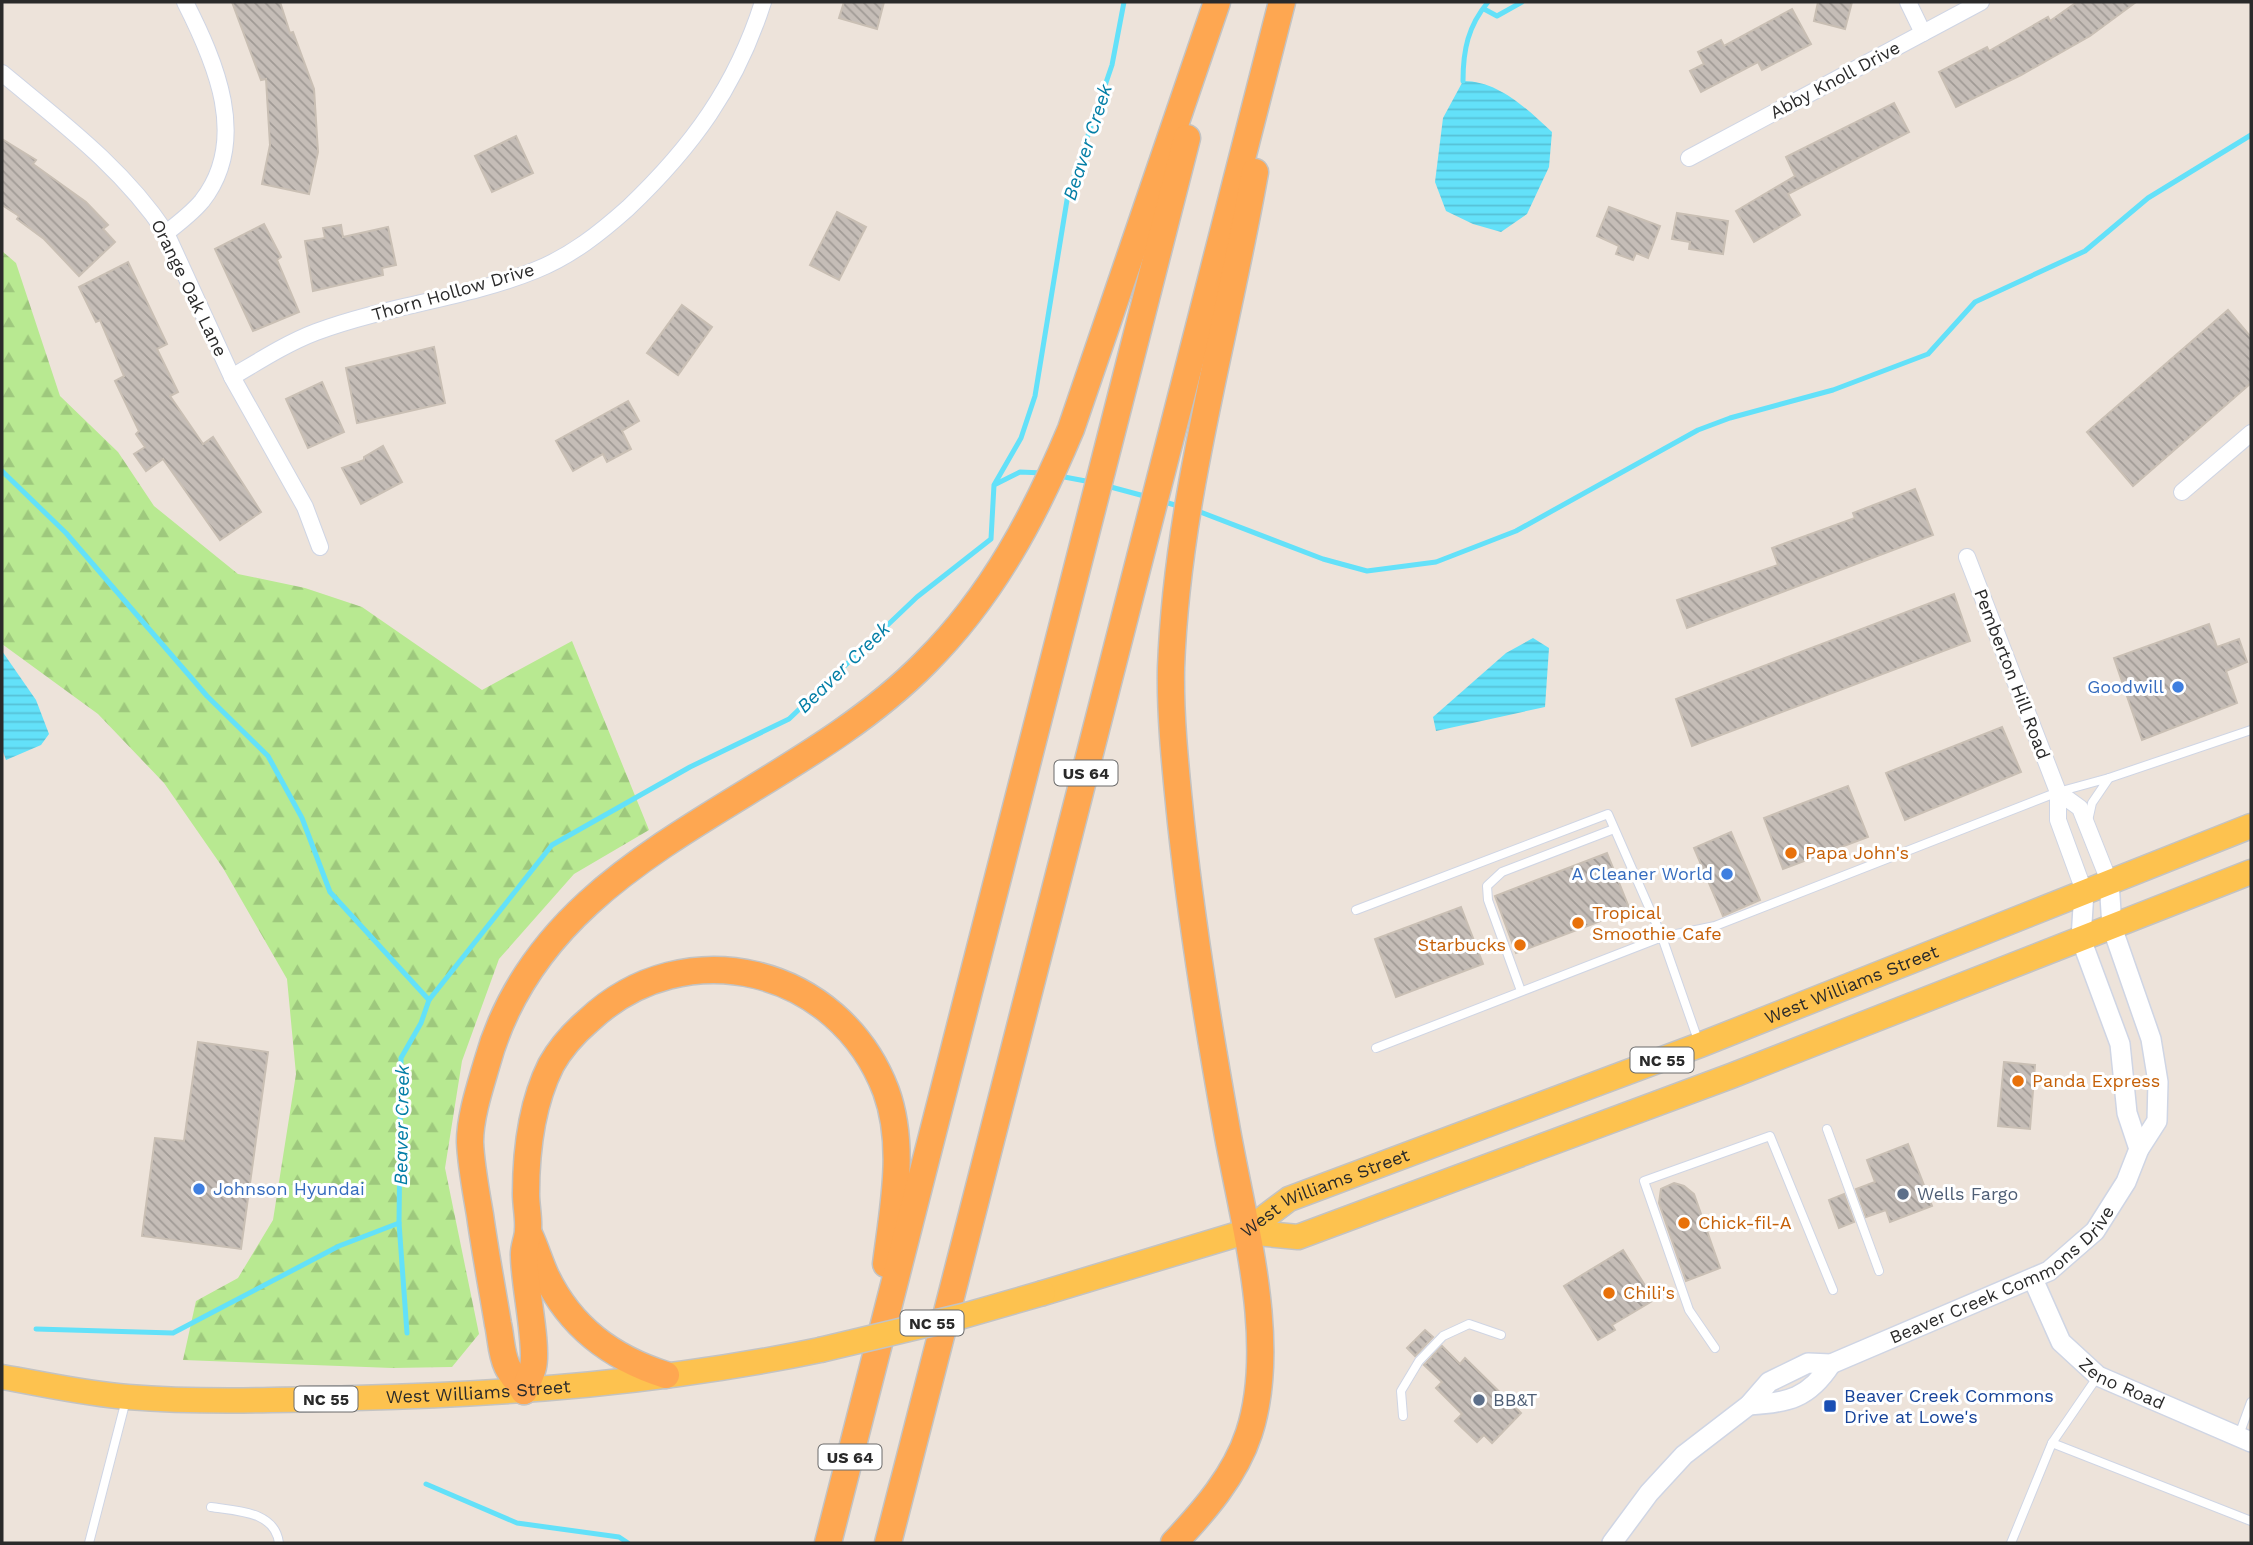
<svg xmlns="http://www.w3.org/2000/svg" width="2253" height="1545" font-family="'Work Sans',sans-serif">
<defs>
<pattern id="forest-firs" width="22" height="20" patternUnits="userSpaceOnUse" patternTransform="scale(1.75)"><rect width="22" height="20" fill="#b8e991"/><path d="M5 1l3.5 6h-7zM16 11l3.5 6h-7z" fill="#9ec87d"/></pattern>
<pattern id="water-rules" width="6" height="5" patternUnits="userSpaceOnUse" patternTransform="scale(1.75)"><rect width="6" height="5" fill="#63e1f9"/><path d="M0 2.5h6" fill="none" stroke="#56c1d6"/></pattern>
<pattern id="building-back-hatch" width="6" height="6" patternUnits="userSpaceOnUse" patternTransform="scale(1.75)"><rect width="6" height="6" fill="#c5bdb7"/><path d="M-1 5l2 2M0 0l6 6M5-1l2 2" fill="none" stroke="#a09a95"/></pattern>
</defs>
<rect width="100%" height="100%" fill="#ede3da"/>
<path fill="url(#forest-firs)" d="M 2,251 L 16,263 L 60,396 L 118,452 L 154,506 L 238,574 L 305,588 L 362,607 L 482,690 L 572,641 L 649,830 L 574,874 L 499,959 L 462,1061 L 445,1168 L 479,1334 L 452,1367 L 392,1368 L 183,1360 L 196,1301 L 238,1278 L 273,1220 L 296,1074 L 287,979 L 223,868 L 164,783 L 98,714 L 2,644 Z"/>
<g fill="url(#water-rules)">
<path d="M 1463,81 C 1499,81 1527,109 1552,132 L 1549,167 L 1527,214 L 1501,232 L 1473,224 L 1446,211 L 1435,182 L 1443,118 Z"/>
<path d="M 1533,638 L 1549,648 L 1545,707 L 1436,731 L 1433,717 L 1506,653 Z"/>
<path d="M 2,651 L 36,700 L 49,734 L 41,745 L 6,760 L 2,749 Z"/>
</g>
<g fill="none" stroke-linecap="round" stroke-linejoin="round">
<g stroke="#63e1f9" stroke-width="5">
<path d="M 1484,9 L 1497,16 L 1522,2"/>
<path d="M 1463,81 C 1463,50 1468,26 1488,2"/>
<path d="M 2,471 L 66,533 L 207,696 L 268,756 L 302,818 L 330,892 L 429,1000"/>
<path d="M 1059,476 L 1091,482"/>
<path d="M 996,484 L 1020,472 L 1043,473"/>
<path d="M 1107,486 L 1148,497"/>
<path d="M 1161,501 L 1182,507"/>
<path d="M 1195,510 L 1323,559 L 1367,571 L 1436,562 L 1516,531 L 1698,430 L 1730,418 L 1833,390 L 1928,354 L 1975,302 L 2085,251 L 2148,198 L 2251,135"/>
<path d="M 36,1329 L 173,1333 L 339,1246 L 399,1223"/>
<path d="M 407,1333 L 399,1223 L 401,1058 L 421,1023 L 429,1000 L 552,845 L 690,767 L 789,719 L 917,597 L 991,539 L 994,485 L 1021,438 L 1035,396 L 1068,194 L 1112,65 L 1124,2"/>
<path d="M 426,1484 L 517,1523 L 619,1537 L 628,1543"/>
</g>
</g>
<g fill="url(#building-back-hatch)" stroke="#c9bfb4" stroke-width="2">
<path d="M 232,2 L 280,2 L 290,33 L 293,32 L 314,89 L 318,152 L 309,194 L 262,184 L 270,145 L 266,79 L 261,80 Z"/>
<path d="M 844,2 L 884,2 L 877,29 L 839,18 Z"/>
<path d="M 1818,2 L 1852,2 L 1845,29 L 1814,21 Z"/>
<path d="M 2077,2 L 2136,2 L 2090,36 L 2021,75 L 1956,107 L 1939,72 L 1987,47 L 1989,51 L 2048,17 L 2050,21 Z"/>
<path d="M 1792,9 L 1811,44 L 1762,70 L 1758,62 L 1701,92 L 1690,71 L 1704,64 L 1698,52 L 1721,40 L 1724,46 Z"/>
<path d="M 1894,103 L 1909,132 L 1788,194 L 1800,215 L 1754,242 L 1736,211 L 1795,176 L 1786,157 Z"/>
<path d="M 516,136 L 533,173 L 492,192 L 475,156 Z"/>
<path d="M 2,139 L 36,160 L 33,164 L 86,202 L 108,225 L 103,229 L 115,242 L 79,276 L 44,239 L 17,219 L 19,216 L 2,205 Z"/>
<path d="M 1609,207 L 1660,226 L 1648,258 L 1636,253 L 1633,260 L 1616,254 L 1619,246 L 1597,236 Z"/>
<path d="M 837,212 L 866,227 L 839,280 L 810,265 Z"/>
<path d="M 1677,213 L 1728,221 L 1723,254 L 1689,249 L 1690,242 L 1672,239 Z"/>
<path d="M 264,224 L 281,257 L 277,260 L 299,312 L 253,331 L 215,249 Z"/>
<path d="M 341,225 L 343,237 L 388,227 L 396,265 L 382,268 L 383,275 L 313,291 L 305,241 L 325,238 L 323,228 Z"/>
<path d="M 128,262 L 167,344 L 157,349 L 178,392 L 170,396 L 203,444 L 213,437 L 261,512 L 220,540 L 163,459 L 146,471 L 134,454 L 145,447 L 136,434 L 139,431 L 115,381 L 124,376 L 100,320 L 96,322 L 79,287 Z"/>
<path d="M 682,305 L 712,327 L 678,375 L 647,353 Z"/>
<path d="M 2228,310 L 2251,337 L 2251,383 L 2133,486 L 2087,432 Z"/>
<path d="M 434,347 L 445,403 L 357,423 L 346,368 Z"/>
<path d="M 322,382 L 344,432 L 308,448 L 286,399 Z"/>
<path d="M 628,401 L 639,421 L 622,431 L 631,449 L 607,462 L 603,454 L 573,471 L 556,441 Z"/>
<path d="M 383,446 L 402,482 L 361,504 L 342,468 L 364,460 L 364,457 Z"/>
<path d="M 1915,489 L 1933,535 L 1687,628 L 1677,600 L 1778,565 L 1772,548 L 1855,518 L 1853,513 Z"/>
<path d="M 1954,594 L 1970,641 L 1692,746 L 1676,699 Z"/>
<path d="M 2209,624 L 2217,647 L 2239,639 L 2247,662 L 2226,671 L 2237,703 L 2142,740 L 2114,658 Z"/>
<path d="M 2002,727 L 2021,772 L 1905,820 L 1886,773 Z"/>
<path d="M 1848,786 L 1868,837 L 1783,869 L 1764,818 Z"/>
<path d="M 1731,832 L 1760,900 L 1723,916 L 1694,848 Z"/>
<path d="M 1607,853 L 1630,910 L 1516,953 L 1495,896 Z"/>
<path d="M 1461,907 L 1483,964 L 1396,997 L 1375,939 Z"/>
<path d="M 198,1042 L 268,1052 L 241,1249 L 142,1236 L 155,1138 L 184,1141 Z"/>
<path d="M 2004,1062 L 2035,1065 L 2030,1129 L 1998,1126 Z"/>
<path d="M 1908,1144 L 1932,1206 L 1890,1222 L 1886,1210 L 1866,1217 L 1856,1189 L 1875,1182 L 1867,1160 Z"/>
<path d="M 1674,1183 L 1684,1186 L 1694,1194 L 1720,1268 L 1686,1281 L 1659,1203 L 1661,1189 Z"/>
<path d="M 1844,1194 L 1854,1222 L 1839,1228 L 1829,1200 Z"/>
<path d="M 1623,1250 L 1654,1300 L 1612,1325 L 1615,1330 L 1598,1340 L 1564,1286 Z"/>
<path d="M 1425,1330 L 1433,1337 L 1415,1356 L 1407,1348 Z"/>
<path d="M 1442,1346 L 1460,1364 L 1465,1358 L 1521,1413 L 1492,1443 L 1484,1435 L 1477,1442 L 1455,1421 L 1462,1414 L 1436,1388 L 1442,1382 L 1424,1365 Z"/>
</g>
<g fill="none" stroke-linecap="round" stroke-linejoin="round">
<g stroke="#cfd5e4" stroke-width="10">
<g id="service">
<path d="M 2109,778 L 2251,730"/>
<path d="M 1356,910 L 1608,814 L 1662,937 L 1715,926 L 2058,792 L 2109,778 L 2092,803 L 2088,821"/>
<path d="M 1521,991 L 1488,900 L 1487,886 L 1502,872 L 1614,829"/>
<path d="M 1376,1048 L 1662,937 L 1699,1043"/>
<path d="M 1827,1129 L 1879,1271"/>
<path d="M 1715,1348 L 1689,1310 L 1644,1181 L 1770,1136 L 1833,1290"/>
<path d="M 1403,1416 L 1401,1391 L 1419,1361 L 1443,1336 L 1469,1324 L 1501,1335"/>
<path d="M 2239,1435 L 2251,1402"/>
<path d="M 2052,1443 L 2251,1521"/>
<path d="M 211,1507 C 237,1511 275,1511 279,1543"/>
<path d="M 89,1543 L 126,1400"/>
<path d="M 2011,1543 L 2052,1443 L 2098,1376"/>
</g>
</g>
<g stroke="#cfd5e4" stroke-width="18">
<g id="minor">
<path d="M 1908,2 L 1923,33"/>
<path d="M 2,73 C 61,122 123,168 166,233 L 232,377 L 305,507 L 320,547"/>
<path d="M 1689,158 L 1981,2"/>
<path d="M 166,233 C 179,223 192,213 202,201 C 250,140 215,61 185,2"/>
<path d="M 232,377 C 259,361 287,343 316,332 C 388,305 465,299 536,270 C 571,256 600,233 628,208 C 692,147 736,87 763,2"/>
<path d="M 2182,492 L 2251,433"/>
<path d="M 1967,557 L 2058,792 L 2058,820 L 2084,891"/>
<path d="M 2058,792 L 2080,808 L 2109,881"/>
</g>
</g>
<g stroke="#cfd5e4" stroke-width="22">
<g id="tertiary">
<path d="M 2084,891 L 2081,939 L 2120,1044 L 2127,1113 L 2139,1149"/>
<path id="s1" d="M 2033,1279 L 2061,1342 L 2098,1376 L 2251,1442"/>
<path d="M 1749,1405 C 1788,1403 1809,1398 1831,1364"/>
<path id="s2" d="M 1612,1543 L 1649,1493 L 1684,1455 L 1749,1405 L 1769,1382 L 1808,1363 L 1831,1364 L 2049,1271 L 2095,1231 L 2126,1182 L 2139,1149 L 2157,1121 L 2158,1082 L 2151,1039 L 2112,927 L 2109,881"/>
</g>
</g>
<g stroke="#c3c3c3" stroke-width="27">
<g id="primary">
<path d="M 1245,1232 L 1298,1237 L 1731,1076 L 2251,872"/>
<path id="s3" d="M 1043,1293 L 1245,1232 L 1289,1199 L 1700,1045 L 2251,826"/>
<path id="s4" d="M 2,1377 C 43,1384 86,1394 128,1397 C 203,1403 281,1400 356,1398 C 511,1394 667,1382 820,1350"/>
</g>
</g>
<g stroke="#c3c3c3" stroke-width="29">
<g id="trunk">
<path d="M 530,1236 C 536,1249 540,1263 546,1276 C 571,1328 612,1358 666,1375"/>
<path d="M 524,1391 C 519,1383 511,1375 507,1366 C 501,1354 501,1337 498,1324 C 492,1288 485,1251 480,1215 C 476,1191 471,1166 470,1142 C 470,1117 480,1087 487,1063 C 545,851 785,806 926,662 C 993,595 1035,515 1071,429 L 1217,2"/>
<path d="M 524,1391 C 527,1383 531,1375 533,1367 C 538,1345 524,1283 524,1256 C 523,1248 528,1239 528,1230 C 529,1218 526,1206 526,1194 C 526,1150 531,1105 551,1065 C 560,1049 574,1033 588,1021 C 685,929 839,967 886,1091 C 906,1146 893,1208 886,1264"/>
<path d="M 828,1543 L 1187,138"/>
<path d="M 888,1543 L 1282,2"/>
<path d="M 1174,1543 C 1204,1511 1235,1476 1249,1433 C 1279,1341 1242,1218 1226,1125 C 1208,1025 1192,925 1181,823 C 1176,772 1170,720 1171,668 C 1177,500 1226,337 1255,172"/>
</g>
</g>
<use href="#service" stroke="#fff" stroke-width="8"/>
<use href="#minor" stroke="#fff" stroke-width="16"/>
<use href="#tertiary" stroke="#fff" stroke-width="19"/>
<use href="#primary" stroke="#fdc24f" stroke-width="24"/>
<use href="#trunk" stroke="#fea751" stroke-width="26"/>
<g stroke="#c3c3c3" stroke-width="27" stroke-linecap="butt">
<path id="primary-bridge" d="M 820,1350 L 963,1316 L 1043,1293"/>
</g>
<use href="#primary-bridge" stroke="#fdc24f" stroke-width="24"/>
</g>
<g fill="#3f7fe0" stroke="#fff" stroke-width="2.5">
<circle cx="2178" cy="687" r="7"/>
<circle cx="1727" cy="874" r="7"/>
<circle cx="199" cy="1189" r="7"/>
</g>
<g fill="#e8710a" stroke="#fff" stroke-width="2.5">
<circle cx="1791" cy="853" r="7"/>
<circle cx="1578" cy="923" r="7"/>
<circle cx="1520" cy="945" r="7"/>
<circle cx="2018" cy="1081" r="7"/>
<circle cx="1684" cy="1223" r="7"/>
<circle cx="1609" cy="1293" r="7"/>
</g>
<g fill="#5c6f8a" stroke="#fff" stroke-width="2.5">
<circle cx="1903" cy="1194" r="7"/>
<circle cx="1479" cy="1400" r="7"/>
</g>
<rect fill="#1a4fb4" stroke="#fff" stroke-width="2.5" x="1823" y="1399" width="14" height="14" rx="3.5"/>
<g text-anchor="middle" stroke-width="6" stroke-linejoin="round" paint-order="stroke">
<g fill="#fff" stroke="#6a6a6a" stroke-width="2">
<rect x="1054.5" y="760.5" width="63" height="25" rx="5"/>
<rect x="1630.5" y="1047.5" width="63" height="25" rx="5"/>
<rect x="900.5" y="1310.5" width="63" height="25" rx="5"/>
<rect x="294.5" y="1386.5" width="63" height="25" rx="5"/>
<rect x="818.5" y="1444.5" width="63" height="25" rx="5"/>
</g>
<g font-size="16" font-weight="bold" fill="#2a2a2a">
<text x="1086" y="779">US 64</text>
<text x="1662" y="1066">NC 55</text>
<text x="932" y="1329">NC 55</text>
<text x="326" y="1405">NC 55</text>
<text x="850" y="1463">US 64</text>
</g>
<g font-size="18" fill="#2a2a2a" stroke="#fff">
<text transform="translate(1835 80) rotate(-28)" y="6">Abby Knoll Drive</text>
<text transform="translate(189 288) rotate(64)" y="6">Orange Oak Lane</text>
<text transform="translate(453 292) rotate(-16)" y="6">Thorn Hollow Drive</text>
<text transform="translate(2012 674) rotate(69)" y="6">Pemberton Hill Road</text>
<text dy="6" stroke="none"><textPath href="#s3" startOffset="868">West Williams Street</textPath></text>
<text dy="6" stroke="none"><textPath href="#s3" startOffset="301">West Williams Street</textPath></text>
<text dy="6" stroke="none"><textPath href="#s2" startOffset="488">Beaver Creek Commons Drive</textPath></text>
<text dy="6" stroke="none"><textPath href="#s1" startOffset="144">Zeno Road</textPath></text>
<text dy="6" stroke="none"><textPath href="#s4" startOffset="478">West Williams Street</textPath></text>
</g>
<g font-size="18" fill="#366cbe" stroke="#fff" text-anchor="end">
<text x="2164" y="693">Goodwill</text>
<text x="1713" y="880">A Cleaner World</text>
<text x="213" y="1195" text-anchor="start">Johnson Hyundai</text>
</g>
<g font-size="18" fill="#c56008" stroke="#fff" text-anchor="start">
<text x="1805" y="859">Papa John's</text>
<text x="1592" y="919">Tropical<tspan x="1592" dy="21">Smoothie Cafe</tspan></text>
<text x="1506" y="951" text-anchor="end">Starbucks</text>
<text x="2032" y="1087">Panda Express</text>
<text x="1698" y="1229">Chick-fil-A</text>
<text x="1623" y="1299">Chili's</text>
</g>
<g font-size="18" fill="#4e5e75" stroke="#fff" text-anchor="start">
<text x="1917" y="1200">Wells Fargo</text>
<text x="1493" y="1406">BB&amp;T</text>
</g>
<g font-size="18" fill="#164399" stroke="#fff" text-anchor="start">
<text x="1844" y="1402">Beaver Creek Commons<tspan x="1844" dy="21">Drive at Lowe's</tspan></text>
</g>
<g font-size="19" font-style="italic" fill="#027ea6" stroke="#fff">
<text transform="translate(1087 142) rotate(-72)" y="7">Beaver Creek</text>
<text transform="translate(843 667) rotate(-44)" y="7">Beaver Creek</text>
<text transform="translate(401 1125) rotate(-89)" y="7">Beaver Creek</text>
</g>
</g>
<rect width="2253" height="1545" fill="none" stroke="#2a2a2a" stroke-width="7"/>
</svg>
